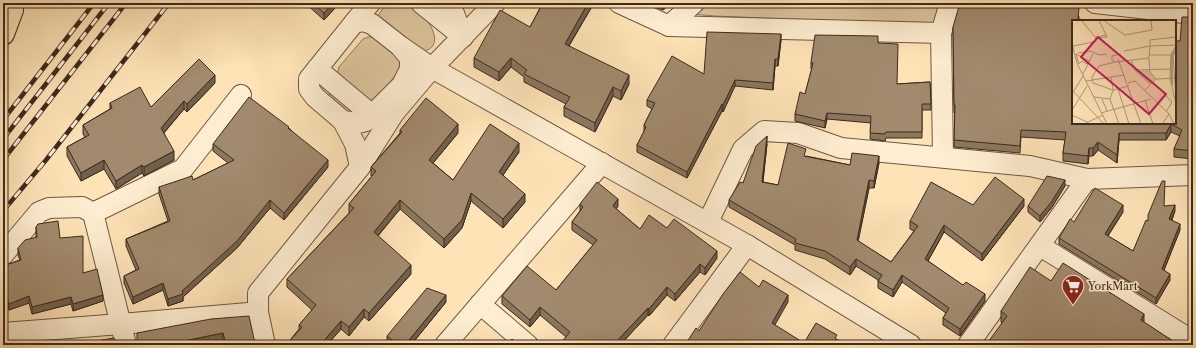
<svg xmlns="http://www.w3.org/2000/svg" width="1196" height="348" font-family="'Libre Caslon Text',serif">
<rect width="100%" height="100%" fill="#fee3b7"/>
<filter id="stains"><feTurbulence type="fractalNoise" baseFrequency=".005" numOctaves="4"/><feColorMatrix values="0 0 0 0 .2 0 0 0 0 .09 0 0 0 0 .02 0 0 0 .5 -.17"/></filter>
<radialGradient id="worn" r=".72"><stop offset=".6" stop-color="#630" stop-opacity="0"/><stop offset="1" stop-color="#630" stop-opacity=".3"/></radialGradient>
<g fill="#ddc49d" stroke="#8d775c">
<path d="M 393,3 C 397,3 404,2 408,3 C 423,8 451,48 422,51 L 381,20 L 378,16 C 382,9 385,5 393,3 Z"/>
<path d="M 704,3 L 942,3 L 935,25 L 715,16 L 691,14 Z"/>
<path d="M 368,37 L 374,37 L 400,58 L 401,63 L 399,71 L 376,99 L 373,101 L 366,101 L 337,76 L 339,67 L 363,39 Z"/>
<path d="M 329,94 L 332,94 L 358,114 L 355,117 L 329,99 Z"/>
</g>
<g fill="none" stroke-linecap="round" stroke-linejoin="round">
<g stroke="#6d5843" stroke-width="22">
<g id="minor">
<path d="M 370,3 L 309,79 L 309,89 L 315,97 L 343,121 L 358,123 L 366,121 L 372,115 L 394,113 L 432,68 L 495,3"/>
<path d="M 421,3 L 463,37"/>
<path d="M 450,3 L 463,37"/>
<path d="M 619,3 L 669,26 L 941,33"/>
<path d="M 1095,3 L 1193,14"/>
<path d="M 669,26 L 694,3"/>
<path d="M 400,46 L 432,68 L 747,245 L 911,345"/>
<path d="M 317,69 L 372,115 L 402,85 L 410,69 L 410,58 L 400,46 L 372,24 L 363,21 L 354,23"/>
<path d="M 343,121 L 355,144 L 360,167"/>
<path d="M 943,157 L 941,33 L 950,3"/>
<path d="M 93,213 L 126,345"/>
<path d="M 708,222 L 743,149 L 764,131 L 798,133 L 841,148 L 1030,166 L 1087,179 L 1193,175"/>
<path d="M 1040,246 L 1193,341"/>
<path d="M 3,255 L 39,212 L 49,208 L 82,207 L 93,213 L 183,169 L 241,95"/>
<path d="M 480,304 L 528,345"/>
<path d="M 3,333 L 121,324 L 258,312"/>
<path d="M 265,345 L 258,312 L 258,293 L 360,167 L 394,113"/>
<path d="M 445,345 L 602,163"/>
<path d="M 673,345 L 747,245"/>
<path d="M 968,345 L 1087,179"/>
</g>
</g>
<g stroke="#3d2a1c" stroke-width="24">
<path id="major" d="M 3,34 L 12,10"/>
</g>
<use href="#minor" stroke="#feedd0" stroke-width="20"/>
<use href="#major" stroke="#fee3b7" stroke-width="22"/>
<g stroke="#3d2a1c" stroke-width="4.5">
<g id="rail">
<path d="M 3,120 L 94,3"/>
<path d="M 3,139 L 109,3"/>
<path d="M 3,160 L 126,3"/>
<path d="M 3,211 L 46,160 L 169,3"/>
</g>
</g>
<use href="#rail" stroke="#feedd0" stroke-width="3" stroke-dasharray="9" stroke-linecap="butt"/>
</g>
<g fill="#8a775e" stroke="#3d2a1c">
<path d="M 305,3 L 335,3 L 335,8 L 324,20 Z"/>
<path d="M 536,3 L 594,3 L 569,46 L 629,84 L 621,100 L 613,96 L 595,132 L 564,116 L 564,107 L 566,104 L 524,82 L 524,77 L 511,67 L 499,81 L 474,67 L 474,58 L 530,27 L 541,6 Z"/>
<path d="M 652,3 L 671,3 L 663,10 L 655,7 Z"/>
<path d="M 1079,16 L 1073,123 L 1180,41 L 1193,17 L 1193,159 L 1174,157 L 1174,149 L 1180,136 L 1171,132 L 1166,140 L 1119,140 L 1117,163 L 1098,150 L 1093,156 L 1089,156 L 1088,164 L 1063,161 L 1063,153 L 1065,140 L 1021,137 L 1020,153 L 954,147 L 955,113 L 954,113 L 953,27 Z"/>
<path d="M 781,40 L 778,66 L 775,66 L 773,90 L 735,86 L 723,112 L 722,111 L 687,178 L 637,152 L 637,145 L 644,132 L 644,125 L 652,109 L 647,106 L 647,100 L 704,74 Z"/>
<path d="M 878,43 L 897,84 L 930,82 L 931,110 L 922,110 L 922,138 L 886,138 L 885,141 L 870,139 L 871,123 L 827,119 L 825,128 L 795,121 L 795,114 L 805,94 L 812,69 L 811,69 L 811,62 Z"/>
<path d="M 215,83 L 187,112 L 184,109 L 164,133 L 174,160 L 144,176 L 142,173 L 116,189 L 104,169 L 81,181 L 67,156 L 67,147 L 85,137 L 83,134 L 83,125 L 110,109 L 110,103 L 151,107 Z"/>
<path d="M 289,128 L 328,167 L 284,220 L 270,208 L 237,248 L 183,297 L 183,301 L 168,306 L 163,290 L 133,304 L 124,283 L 124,276 L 136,270 L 126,246 L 126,239 L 168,221 L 159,194 L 159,187 L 193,180 L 228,163 L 213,151 L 213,144 Z"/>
<path d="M 400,130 L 458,133 L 433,163 L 453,180 L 519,152 L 503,175 L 525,202 L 503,228 L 471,201 L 462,228 L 444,248 L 400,209 L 378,236 L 411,274 L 369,321 L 364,317 L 349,336 L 341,329 L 327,345 L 286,345 L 299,329 L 299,325 L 312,310 L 287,287 L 287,279 L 349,213 L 349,204 L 372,176 L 371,176 L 371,167 L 400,133 Z"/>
<path d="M 767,144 L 763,182 L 778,185 L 806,156 L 850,165 L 879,163 L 874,188 L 869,188 L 858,241 L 891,262 L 914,231 L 910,229 L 910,221 L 973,205 L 1024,206 L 982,261 L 944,232 L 928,261 L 985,301 L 960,336 L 943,325 L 943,318 L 946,313 L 902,282 L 893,297 L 878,288 L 878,280 L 856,266 L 850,275 L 825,259 L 795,250 L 795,245 L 729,207 L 729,200 L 743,183 Z"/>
<path d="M 1065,186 L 1052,207 L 1040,222 L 1028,212 L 1028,206 Z"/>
<path d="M 580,204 L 618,206 L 616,209 L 640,229 L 667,228 L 717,258 L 705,275 L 700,272 L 675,301 L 667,295 L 649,316 L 648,315 L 620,345 L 566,337 L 540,315 L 530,327 L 502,304 L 502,296 L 556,290 L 593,245 L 572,230 L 572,222 L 580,211 Z"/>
<path d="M 1164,206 L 1175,211 L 1172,220 L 1180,230 L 1164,270 L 1170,280 L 1156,304 L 1059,244 L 1059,238 L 1074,222 L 1123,212 L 1108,236 L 1133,251 Z"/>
<path d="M 36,227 L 60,238 L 83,273 L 103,301 L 73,311 L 71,304 L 32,314 L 29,303 L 9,310 L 5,296 L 3,266 L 20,260 L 18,255 L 18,248 L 36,237 Z"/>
<path d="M 1051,281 L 1144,322 L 1002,323 L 1001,322 L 1001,311 Z"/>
<path d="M 446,302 L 411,345 L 390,345 L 387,343 L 387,336 Z"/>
<path d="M 211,319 L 254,339 L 258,345 L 224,345 L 223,341 Z"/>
</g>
<g fill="#71614c" stroke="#3d2a1c">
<path d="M 333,3 L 335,3 L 335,8 L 324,20 L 324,13 Z"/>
<path d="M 588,3 L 594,3 L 565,52 L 565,44 Z"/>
<path d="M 667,3 L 671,3 L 663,10 L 663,7 Z"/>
<path d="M 781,34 L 781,40 L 778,66 L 778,59 Z"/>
<path d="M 511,58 L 511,67 L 499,81 L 499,72 Z"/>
<path d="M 775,59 L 775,66 L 773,90 L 773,83 Z"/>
<path d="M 215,75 L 215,83 L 187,112 L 187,104 Z"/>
<path d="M 629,75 L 629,84 L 621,100 L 621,91 Z"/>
<path d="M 735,80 L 735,86 L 723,112 L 723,105 Z"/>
<path d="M 613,87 L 613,96 L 595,132 L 595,123 Z"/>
<path d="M 184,101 L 184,109 L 161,136 L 161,128 Z"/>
<path d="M 722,104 L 722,111 L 687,178 L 687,172 Z"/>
<path d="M 827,113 L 827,119 L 825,128 L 825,121 Z"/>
<path d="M 458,124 L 458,133 L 429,168 L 429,160 Z"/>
<path d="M 1171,124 L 1171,132 L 1166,140 L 1166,133 Z"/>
<path d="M 1119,133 L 1119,140 L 1117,163 L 1117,155 Z"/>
<path d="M 767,136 L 767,144 L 762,189 L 762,182 Z"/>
<path d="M 1098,142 L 1098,150 L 1093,156 L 1093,148 Z"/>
<path d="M 519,143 L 519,152 L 499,181 L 499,172 Z"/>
<path d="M 1089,148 L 1089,156 L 1088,164 L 1088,156 Z"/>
<path d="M 174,151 L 174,160 L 144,176 L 144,167 Z"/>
<path d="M 879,156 L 879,163 L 874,188 L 874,181 Z"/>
<path d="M 104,160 L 104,169 L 81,181 L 81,173 Z"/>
<path d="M 328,160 L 328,167 L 284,220 L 284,213 Z"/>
<path d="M 142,165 L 142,173 L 116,189 L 116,181 Z"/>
<path d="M 869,180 L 869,188 L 857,247 L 857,240 Z"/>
<path d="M 1065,180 L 1065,186 L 1052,207 L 1040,222 L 1040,216 Z"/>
<path d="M 471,193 L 471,201 L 462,228 L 444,248 L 444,239 Z"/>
<path d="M 525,194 L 525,202 L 503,228 L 503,219 Z"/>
<path d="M 618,199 L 618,206 L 613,213 L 613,206 Z"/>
<path d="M 1024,199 L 1024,206 L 982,261 L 982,254 Z"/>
<path d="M 270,200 L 270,208 L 237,248 L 183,297 L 183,301 L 168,306 L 168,299 L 182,291 Z"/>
<path d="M 400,200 L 400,209 L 374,240 L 374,232 Z"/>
<path d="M 1123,205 L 1123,212 L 1105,240 L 1105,234 Z"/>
<path d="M 1175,205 L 1175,211 L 1169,226 L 1169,219 Z"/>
<path d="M 1180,224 L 1180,230 L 1162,275 L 1162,269 Z"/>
<path d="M 944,225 L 944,232 L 925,266 L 925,259 Z"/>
<path d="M 717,251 L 717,258 L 705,275 L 705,268 Z"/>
<path d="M 856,259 L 856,266 L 850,275 L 850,267 Z"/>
<path d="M 700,264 L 700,272 L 675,301 L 675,294 Z"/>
<path d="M 411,265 L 411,274 L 369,321 L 369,313 Z"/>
<path d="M 1170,274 L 1170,280 L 1156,304 L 1156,298 Z"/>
<path d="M 902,275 L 902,282 L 893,297 L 893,290 Z"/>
<path d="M 163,283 L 163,290 L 133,304 L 133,297 Z"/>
<path d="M 667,287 L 667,295 L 649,316 L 649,309 Z"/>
<path d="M 5,289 L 5,296 L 3,298 L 3,291 Z"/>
<path d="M 985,294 L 985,301 L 960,336 L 960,329 Z"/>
<path d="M 103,295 L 103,301 L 73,311 L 73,304 Z"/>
<path d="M 446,295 L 446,302 L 411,345 L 405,345 Z"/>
<path d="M 788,295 L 788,302 L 772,330 L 772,323 Z"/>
<path d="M 29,296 L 29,303 L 9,310 L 9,304 Z"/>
<path d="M 71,297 L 71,304 L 32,314 L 32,307 Z"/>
<path d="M 540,307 L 540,315 L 530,327 L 530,320 Z"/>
<path d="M 648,308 L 648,315 L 620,345 L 616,342 Z"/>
<path d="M 364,309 L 364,317 L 349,336 L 349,327 Z"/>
<path d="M 1144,314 L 1144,324 L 1141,320 Z"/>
<path d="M 341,321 L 341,329 L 327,345 L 320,345 Z"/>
<path d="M 223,333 L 223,341 L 205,345 L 164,345 Z"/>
</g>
<g fill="#a18a6d" stroke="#3d2a1c">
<path d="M 312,3 L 333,3 L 324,13 Z"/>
<path d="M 543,3 L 588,3 L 565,44 L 629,75 L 621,91 L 613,87 L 595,123 L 564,107 L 570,97 L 524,74 L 527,70 L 511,58 L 499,72 L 474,58 L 500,10 L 530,27 Z"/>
<path d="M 655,3 L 667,3 L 663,7 Z"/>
<path d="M 960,3 L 1041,3 L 1079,8 L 1078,19 L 1086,20 L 1086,21 L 1073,21 L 1073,123 L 1175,123 L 1175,41 L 1180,41 L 1182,17 L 1193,17 L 1193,151 L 1174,149 L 1182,130 L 1171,124 L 1166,133 L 1119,133 L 1117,155 L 1098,142 L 1093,148 L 1089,148 L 1088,156 L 1063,153 L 1066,132 L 1021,130 L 1020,146 L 954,140 L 955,105 L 954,105 L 953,27 Z"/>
<path d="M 707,32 L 781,34 L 778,59 L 775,59 L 773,83 L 735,80 L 723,105 L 722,104 L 687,172 L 637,145 L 646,127 L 644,125 L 655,103 L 647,100 L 672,56 L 704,74 Z"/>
<path d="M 815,35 L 878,36 L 878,43 L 898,44 L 897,84 L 930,82 L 931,104 L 922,104 L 922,132 L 886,132 L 885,134 L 870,133 L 871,116 L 827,113 L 825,121 L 795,114 L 800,92 L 805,94 L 813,63 L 811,62 Z"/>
<path d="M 199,59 L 215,75 L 187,104 L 184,101 L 161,128 L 174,151 L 144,167 L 142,165 L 116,181 L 104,160 L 81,173 L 67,147 L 89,135 L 83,125 L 112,108 L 110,103 L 140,87 L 151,107 Z"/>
<path d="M 249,97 L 289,127 L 288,128 L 328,160 L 284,213 L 270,200 L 237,241 L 182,291 L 183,294 L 168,299 L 163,283 L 133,297 L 124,276 L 139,269 L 126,239 L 170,221 L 159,187 L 192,176 L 193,180 L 234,160 L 213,144 Z"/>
<path d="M 426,98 L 458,124 L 429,160 L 453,180 L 490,124 L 519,143 L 499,172 L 525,194 L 503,219 L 471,193 L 462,220 L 444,239 L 400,200 L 374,232 L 411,265 L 369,313 L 364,309 L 349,327 L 341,321 L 320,345 L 286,345 L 302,327 L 299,325 L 316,305 L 287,279 L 354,208 L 349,204 L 376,171 L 371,167 L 402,132 L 400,130 Z"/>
<path d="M 767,136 L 762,182 L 778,185 L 788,143 L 806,149 L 804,156 L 850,165 L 852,153 L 879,156 L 874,181 L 869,180 L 857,240 L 891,262 L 918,226 L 910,221 L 931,182 L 973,205 L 995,177 L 1024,199 L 982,254 L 944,225 L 925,259 L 963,285 L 966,282 L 985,294 L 960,329 L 943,318 L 949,308 L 902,275 L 893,290 L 878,281 L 882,275 L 856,259 L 850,267 L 825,251 L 795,243 L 796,239 L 729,200 L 740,182 L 743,183 L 756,146 Z"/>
<path d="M 1047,176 L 1065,180 L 1052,201 L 1040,216 L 1028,206 Z"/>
<path d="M 1162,181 L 1165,181 L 1164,206 L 1175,205 L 1169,219 L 1180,224 L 1162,269 L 1170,274 L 1156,298 L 1059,238 L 1070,219 L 1074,222 L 1095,188 L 1123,205 L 1105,234 L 1133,251 L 1146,220 L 1148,221 L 1148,215 Z"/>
<path d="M 597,182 L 618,199 L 613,206 L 640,229 L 649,215 L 667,228 L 674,219 L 717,251 L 705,268 L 700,264 L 675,294 L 667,287 L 649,309 L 648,308 L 616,342 L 620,345 L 559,345 L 570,332 L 540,307 L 530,320 L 502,296 L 527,266 L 556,290 L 597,240 L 572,222 L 583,207 L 580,204 Z"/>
<path d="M 58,221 L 60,238 L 83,236 L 83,273 L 97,269 L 103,295 L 73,304 L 71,297 L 32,307 L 29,296 L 9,304 L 5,289 L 3,291 L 3,266 L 21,260 L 18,248 L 25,240 L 37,237 L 36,227 L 38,224 Z"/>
<path d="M 1063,263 L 1144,314 L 1141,320 L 1179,345 L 986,345 L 1007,316 L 1001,311 L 1030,267 L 1051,281 Z"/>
<path d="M 740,272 L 759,287 L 763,280 L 788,295 L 772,323 L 804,343 L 816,323 L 837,335 L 835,338 L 846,345 L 685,345 L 696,328 L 699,331 L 723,294 Z"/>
<path d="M 427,288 L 446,295 L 405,345 L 399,345 L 387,336 Z"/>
<path d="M 249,316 L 254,339 L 258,345 L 226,345 L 223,333 L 164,345 L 134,345 L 137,340 L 137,333 L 211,319 Z"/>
<path d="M 114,338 L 118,345 L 85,345 L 84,343 Z"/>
<path d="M 512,339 L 520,345 L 506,345 Z"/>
</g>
<defs>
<g id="supermarket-pin" transform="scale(1.15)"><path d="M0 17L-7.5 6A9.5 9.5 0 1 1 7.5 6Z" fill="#8f2418" stroke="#feedd0"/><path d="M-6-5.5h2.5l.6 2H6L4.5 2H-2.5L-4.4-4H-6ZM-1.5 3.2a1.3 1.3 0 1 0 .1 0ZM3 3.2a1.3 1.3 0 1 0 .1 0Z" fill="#fff"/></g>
</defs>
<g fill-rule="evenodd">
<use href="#supermarket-pin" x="1073" y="286"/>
</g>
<g text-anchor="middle" stroke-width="3" stroke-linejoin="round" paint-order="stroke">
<g font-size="11" fill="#3d2a1c" stroke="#feedd0" text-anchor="start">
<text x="1088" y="290">YorkMart</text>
</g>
</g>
<g transform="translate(1072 20)">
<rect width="104" height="104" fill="#fee3b7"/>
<path d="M 77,50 L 84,59 L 78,63 L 64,51 Z" fill="#ddc49d"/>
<path fill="none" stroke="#bca482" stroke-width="2" d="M 100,65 L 100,35 L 104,29"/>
<path fill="none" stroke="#b19979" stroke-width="1" d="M 9,0 L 25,19M 27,0 L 34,15M 31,0 L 53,15 L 80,10 L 79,0M 34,15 L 35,17 L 26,18 L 29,16 ZM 0,23 L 5,43 L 35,104M 1,26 L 21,22 L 26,18M 78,26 L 78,20 L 104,17M 104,26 L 99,34 L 98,58 L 104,84M 104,30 L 101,36 L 104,76M 52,31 L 78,26M 6,33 L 18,31 L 28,35 L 35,34M 4,34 L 17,41 L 15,44 L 10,41 L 7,44 ZM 49,34 L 40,36 L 40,40 L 43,42 L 77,38 L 78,26 L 104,25M 78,35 L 98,35M 46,39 L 69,104M 77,39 L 78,52 L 84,59M 59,40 L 63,50 L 78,64M 43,42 L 27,46 L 20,57 L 21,63 L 41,70 L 57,66M 63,50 L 98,49M 11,54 L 21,34M 14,61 L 52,55M 81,62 L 100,82 L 94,92M 56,63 L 63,61 L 97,94 L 102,104M 46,69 L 57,104M 0,70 L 32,104M 72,71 L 84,59 L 104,58M 0,74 L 11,56M 22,77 L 38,79 L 47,104M 30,79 L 35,91M 38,79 L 41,70 L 39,57M 73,80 L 81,104M 0,90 L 15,66M 29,93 L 79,79M 0,95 L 15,102M 12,104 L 31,95M 90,104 L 97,94"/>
<path fill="#c2185b" fill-opacity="0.15" stroke="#c2185b" stroke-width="2" d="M 26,17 L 94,74 L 77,94 L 9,37 Z"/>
<rect width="104" height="104" fill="none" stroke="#3d2a1c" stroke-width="2"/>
</g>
<rect width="1196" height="348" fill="none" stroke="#fee3b7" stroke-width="16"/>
<rect x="4" y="4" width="1188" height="340" fill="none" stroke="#3d2a1c" stroke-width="2"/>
<rect x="8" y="8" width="1180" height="332" fill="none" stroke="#3d2a1c"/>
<rect width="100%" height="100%" filter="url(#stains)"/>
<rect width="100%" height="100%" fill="url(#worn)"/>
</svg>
